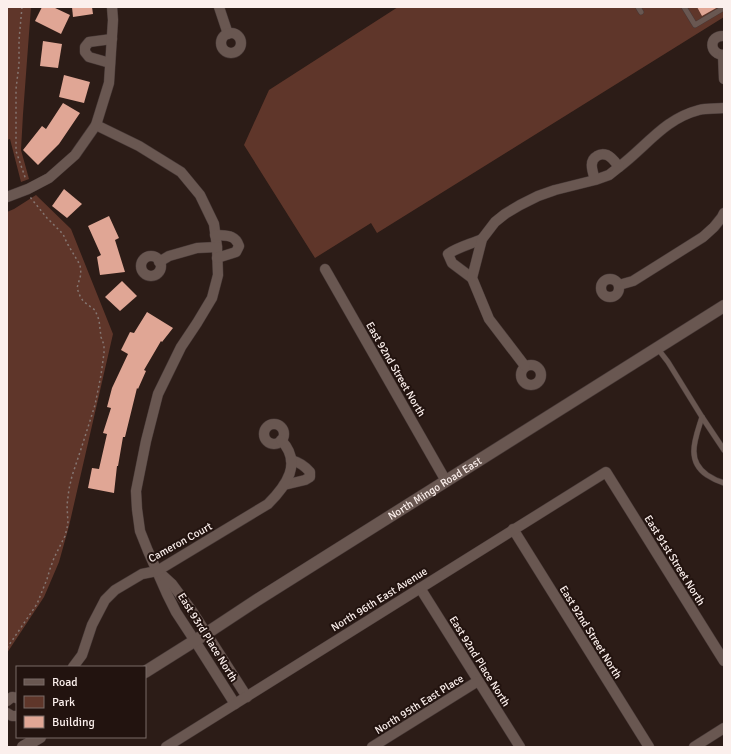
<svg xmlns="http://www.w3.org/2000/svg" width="731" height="754" font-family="Signika,sans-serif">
<rect width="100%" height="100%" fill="#2c1c17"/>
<g fill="#5f362a">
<path d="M 7,7 L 31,7 L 23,114 L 21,150 L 29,179 L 21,182 L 10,139 L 7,140 Z"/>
<path d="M 398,7 L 724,7 L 724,17 L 377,233 L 371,223 L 315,258 L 244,145 L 269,90 Z"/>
<path d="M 36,195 L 71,229 L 113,334 L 69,526 L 59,562 L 44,597 L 7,653 L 7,212 L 14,209 Z"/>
</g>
<g fill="#e0a695">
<path d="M 42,7 L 53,7 L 70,15 L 61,34 L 35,21 Z"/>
<path d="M 72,7 L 92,7 L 93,14 L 73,17 Z"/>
<path d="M 697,7 L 718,7 L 702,16 Z"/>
<path d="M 43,41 L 62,44 L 58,68 L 40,66 Z"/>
<path d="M 64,75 L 90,82 L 84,103 L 59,97 Z"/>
<path d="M 63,103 L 80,113 L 59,144 L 38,165 L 23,150 L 42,126 L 46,129 Z"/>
<path d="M 64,189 L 82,204 L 67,218 L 52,206 Z"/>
<path d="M 109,216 L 119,238 L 115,240 L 125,272 L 100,275 L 97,257 L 101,255 L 88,226 Z"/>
<path d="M 122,281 L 137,296 L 120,311 L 105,297 Z"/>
<path d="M 147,312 L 173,328 L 162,342 L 161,341 L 144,370 L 146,371 L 138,389 L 137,388 L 125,437 L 123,437 L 118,466 L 117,466 L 114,493 L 88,488 L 92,468 L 99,469 L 107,434 L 103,433 L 111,408 L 107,407 L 112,388 L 128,354 L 121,350 L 130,332 L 134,333 Z"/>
</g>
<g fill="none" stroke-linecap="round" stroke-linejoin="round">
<g stroke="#473937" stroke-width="6">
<g id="lane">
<path d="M 638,7 L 641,12"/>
<path d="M 684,7 L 695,25 L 722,9 L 723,7"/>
<path d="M 658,349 L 668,362 L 702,417 L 724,450"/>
<path d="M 702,417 C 696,437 685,460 707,475 C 713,479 717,481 724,483"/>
</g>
</g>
<g stroke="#473937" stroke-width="11">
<g id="street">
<path d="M 219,7 L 228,34"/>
<circle cx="231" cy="43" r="10"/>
<path d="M 724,36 C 708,35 709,55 724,55"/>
<path d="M 723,55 L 724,79"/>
<path d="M 110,63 L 89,57 L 85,52 L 85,47 L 89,42 L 112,39"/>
<path d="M 96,125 L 139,146 L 181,172 L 200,195 L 214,224 L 217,247 L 218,275 L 212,298 L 197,323 L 181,347 L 158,394 L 146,441 L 136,491 L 137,509 L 140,531 L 148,551 L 167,594 L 176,612 L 195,641 L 235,704"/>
<path d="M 619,167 C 647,146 664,119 699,110 C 707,108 716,109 724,108"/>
<path d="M 7,197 L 28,189 L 49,178 L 75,155 L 96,125 L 109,83 L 113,20 L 112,7"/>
<path d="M 215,235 C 226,236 235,234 239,246 L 236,252 L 217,258"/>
<circle cx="151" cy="266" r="10"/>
<path d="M 159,262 L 169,256 L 197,248 L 217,247"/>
<path d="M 325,269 L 446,481"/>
<path d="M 472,278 L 452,263 L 448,254 C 458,247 471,244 482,239"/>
<circle cx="610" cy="288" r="9"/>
<path d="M 619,285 L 633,281 L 703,237 L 714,227 L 722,217 L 724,213"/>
<circle cx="531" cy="375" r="10"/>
<path d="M 525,366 L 489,319 L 472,278 L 482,239 L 495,222 L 505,214 L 520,205 L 538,196 L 555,190 L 595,180 L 609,175 L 619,167 C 616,163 612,157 607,155 C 604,154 600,154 597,156 C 588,161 593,172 595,180"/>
<circle cx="274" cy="434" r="10"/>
<path d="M 284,485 L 305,480 L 310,477 L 310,472 C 304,465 299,462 291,460"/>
<path d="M 513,529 L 649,747"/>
<path d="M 160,573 L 172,584 L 192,611 L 247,697"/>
<path d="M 420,588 L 520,747"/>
<path d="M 73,667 L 82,655 L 92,625 L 105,600 L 115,590 L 142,574 L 157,571 L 268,504 C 286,486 303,463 281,440"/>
<path d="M 7,701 L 12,697 L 17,698"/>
<path d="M 7,713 L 12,716 L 17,716"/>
<path d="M 166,747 L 606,472 L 724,661"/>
<path d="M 372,747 L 478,681"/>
<path d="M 694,747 L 724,728"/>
</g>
</g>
<g stroke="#473937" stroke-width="13">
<g id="secondary">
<path id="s1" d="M 145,672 L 207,633 L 257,600 L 724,306"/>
<path d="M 23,747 L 40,737"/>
</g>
</g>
<g stroke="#857672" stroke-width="1.5" stroke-dasharray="2 3" stroke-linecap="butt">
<path d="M 22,7 L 19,40 L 19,64 L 16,89 L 16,151 L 26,180"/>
<path d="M 7,648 L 37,604 L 47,579 L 50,569 L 54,558 L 65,536 L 68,524 L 67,505 L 69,489 L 72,476 L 82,446 L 95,405 L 101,375 L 104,353 L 104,345 L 101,337 L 99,320 L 95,310 L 83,301 L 80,296 L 77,288 L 81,274 L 80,265 L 67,243 L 63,234 L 47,218 L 30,197"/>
</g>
<use href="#lane" stroke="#695751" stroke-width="5"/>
<use href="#street" stroke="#695751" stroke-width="10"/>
<use href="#secondary" stroke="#695751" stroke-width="12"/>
</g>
<g text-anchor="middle" stroke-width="4" stroke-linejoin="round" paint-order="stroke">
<g font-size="11" fill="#fbefec" stroke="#22130f">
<text transform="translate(396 369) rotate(60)" y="4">East 92nd Street North</text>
<text dy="4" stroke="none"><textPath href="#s1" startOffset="343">North Mingo Road East</textPath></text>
<text transform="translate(180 542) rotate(-29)" y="4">Cameron Court</text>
<text transform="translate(675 560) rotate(58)" y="4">East 91st Street North</text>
<text transform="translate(379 599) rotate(-32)" y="4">North 96th East Avenue</text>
<text transform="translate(591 632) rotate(58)" y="4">East 92nd Street North</text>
<text transform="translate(208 637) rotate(58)" y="4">East 93rd Place North</text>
<text transform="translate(480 661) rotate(58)" y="4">East 92nd Place North</text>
<text transform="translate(419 704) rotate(-32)" y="4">North 95th East Place</text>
</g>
</g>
<rect width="731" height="754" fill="none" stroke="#fbefec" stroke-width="16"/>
<rect x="16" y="666" width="130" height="72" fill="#22130f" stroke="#796b67"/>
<rect x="24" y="679" width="20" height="6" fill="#695751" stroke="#796b67"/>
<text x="52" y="686" font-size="12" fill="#fbefec">Road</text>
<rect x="24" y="696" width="20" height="12" fill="#5f362a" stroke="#796b67"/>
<text x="52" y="706" font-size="12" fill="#fbefec">Park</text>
<rect x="24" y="716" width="20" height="12" fill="#e0a695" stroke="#796b67"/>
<text x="52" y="726" font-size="12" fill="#fbefec">Building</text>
</svg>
